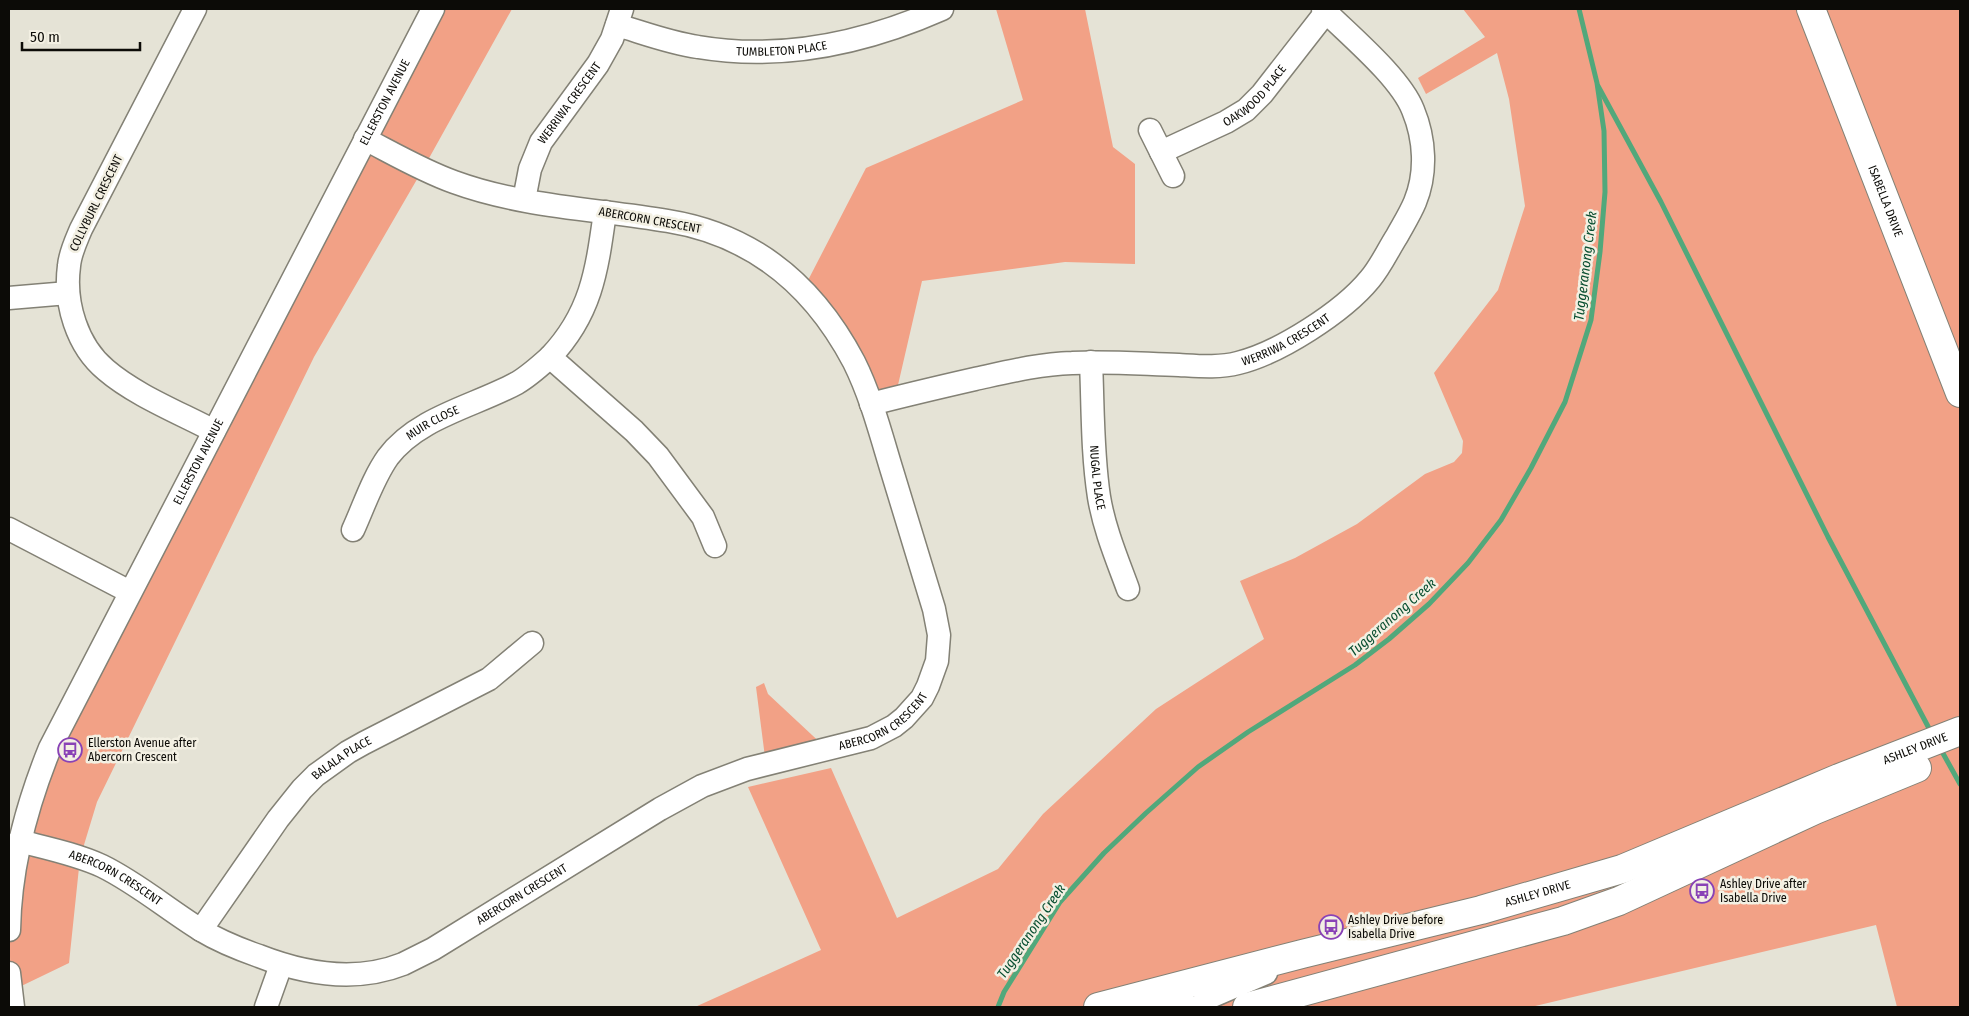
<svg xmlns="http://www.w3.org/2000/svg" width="1969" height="1016" font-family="'Fira Sans Condensed',sans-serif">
<rect width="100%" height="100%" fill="#e5e3d6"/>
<g fill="#f2a186">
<path d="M 424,9 L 512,9 L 423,169 L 314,357 L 97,802 L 80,858 L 69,963 L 11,991 L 9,922 L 28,808 Z"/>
<path d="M 996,9 L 1085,9 L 1113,147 L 1135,164 L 1135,264 L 1065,262 L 922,281 L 895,398 L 871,404 L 803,290 L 866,168 L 1023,100 Z"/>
<path d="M 1463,9 L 1960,9 L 1960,1007 L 1897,1007 L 1876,925 L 1531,1007 L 695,1007 L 821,950 L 748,787 L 831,768 L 897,918 L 998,869 L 1043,814 L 1156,709 L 1264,639 L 1240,581 L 1295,558 L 1357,524 L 1425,474 L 1454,462 L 1462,453 L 1463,441 L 1434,373 L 1498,290 L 1525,206 L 1509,99 L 1497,53 L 1426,94 L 1418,78 L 1485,37 Z"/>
<path d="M 764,683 L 768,694 L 827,749 L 766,765 L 756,687 Z"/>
</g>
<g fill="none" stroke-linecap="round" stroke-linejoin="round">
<g stroke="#51a87b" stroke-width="5">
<path d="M 1598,86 L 1661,202 L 1828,537 L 1932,734"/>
<path d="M 1940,748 L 1960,784"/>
<path d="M 998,1007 L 1004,992 L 1060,902 L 1104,853 L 1146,813 L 1198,767 L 1248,732 L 1355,665 L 1389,639 L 1429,604 L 1468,563 L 1501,520 L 1531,468 L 1565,402 L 1591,320 L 1600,252 L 1605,192 L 1604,131 L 1597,83 L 1579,9"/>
</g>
<g stroke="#838175" stroke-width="25">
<g id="minor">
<path d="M 195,9 L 81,229 C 76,241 70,253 69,266 C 64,303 77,346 106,370 C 135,395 180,413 214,431"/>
<path id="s1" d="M 617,25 C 644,33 670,43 698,47 C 781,61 865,43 942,9"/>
<path d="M 1150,130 L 1173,176"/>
<path id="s2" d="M 1161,152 L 1226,122 L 1246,110 L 1262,94 L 1326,12"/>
<path id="s3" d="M 524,200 L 530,169 L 541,142 L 598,64 L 612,39 L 622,9"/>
<path d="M 605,212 C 597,269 592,313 550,357 L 634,431 L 658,456 L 703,517 L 715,546"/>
<path d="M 9,298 L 68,293"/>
<path id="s4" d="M 1091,362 C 1093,406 1092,452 1099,497 C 1104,528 1117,559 1128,589"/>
<path id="s5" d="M 871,404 C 906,395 940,387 975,379 C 1007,372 1039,364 1072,363 C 1107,361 1143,364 1179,365 C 1198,366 1219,368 1238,363 C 1279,353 1343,312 1370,279 C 1381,266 1388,250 1397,236 C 1403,225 1410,214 1415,202 C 1427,173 1425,139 1413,110 C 1400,77 1349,35 1323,9"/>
<path d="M 9,529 L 130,592"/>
<path id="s6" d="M 353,530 C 364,506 373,478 388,457 C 418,417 475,406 517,383 C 529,376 540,366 550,357"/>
<path id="s7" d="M 19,841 C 46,848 76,854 102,866 C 137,883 167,909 201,930 C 219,941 239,949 259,956 C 305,974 355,983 403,964 C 413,959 423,954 433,949 L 660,809 L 702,786 L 747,769 L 871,738 L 894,726 L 904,718 L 922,698 L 928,686 L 937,661 L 939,635 L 934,609 C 920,563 906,517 892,471 C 881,435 871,396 854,362 C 814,286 754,235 668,221 C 597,209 522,207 454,182 C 423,171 394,154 365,139"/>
<path id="s8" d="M 9,930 C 10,866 26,807 50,748 L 433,9"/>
<path id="s9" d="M 201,930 L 278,819 L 302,789 L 316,775 L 348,752 L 364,743 L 489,679 L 532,643"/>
<path d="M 9,973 L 13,1007"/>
<path d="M 1145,1000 C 1160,1001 1176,999 1190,1007"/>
<path d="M 266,1007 L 281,965"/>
<path d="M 1199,1007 L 1208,998 L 1266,973"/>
</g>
</g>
<g stroke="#838175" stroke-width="30">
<g id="major">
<path id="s10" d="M 1811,9 L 1960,393"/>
<path id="s11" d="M 1098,1007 L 1302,954 L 1481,910 L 1622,869 L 1839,778 L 1960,731"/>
<path d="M 1247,1007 L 1563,921 L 1619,901 L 1815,810 L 1917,768"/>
</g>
</g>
<use href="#minor" stroke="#fff" stroke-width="22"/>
<use href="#major" stroke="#fff" stroke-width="28"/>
</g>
<defs>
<g id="bus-ring" transform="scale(1.25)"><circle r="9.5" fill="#f3f0e3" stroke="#8942b6" stroke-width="1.5"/><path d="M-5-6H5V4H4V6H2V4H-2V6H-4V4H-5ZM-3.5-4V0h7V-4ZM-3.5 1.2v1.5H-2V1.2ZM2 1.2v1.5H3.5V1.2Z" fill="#8942b6"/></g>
</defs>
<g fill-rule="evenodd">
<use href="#bus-ring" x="70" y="750"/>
<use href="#bus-ring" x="1702" y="891"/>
<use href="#bus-ring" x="1331" y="927"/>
</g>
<g text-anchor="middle" stroke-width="5" stroke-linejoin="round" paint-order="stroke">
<g font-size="12" fill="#0c0b07" stroke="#f3f0e3">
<text dy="4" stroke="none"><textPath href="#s1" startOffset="168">TUMBLETON PLACE</textPath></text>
<text dy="4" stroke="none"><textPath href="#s2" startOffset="111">OAKWOOD PLACE</textPath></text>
<text dy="4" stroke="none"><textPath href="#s8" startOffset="915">ELLERSTON AVENUE</textPath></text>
<text dy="4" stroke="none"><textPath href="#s3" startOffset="109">WERRIWA CRESCENT</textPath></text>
<text dy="4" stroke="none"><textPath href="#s10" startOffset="206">ISABELLA DRIVE</textPath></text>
<text transform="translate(96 203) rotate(-64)" y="4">COLLYBURL CRESCENT</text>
<text transform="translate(650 220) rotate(10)" y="4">ABERCORN CRESCENT</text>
<text dy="4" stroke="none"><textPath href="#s5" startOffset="425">WERRIWA CRESCENT</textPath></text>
<text dy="4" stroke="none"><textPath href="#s6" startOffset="138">MUIR CLOSE</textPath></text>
<text dy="4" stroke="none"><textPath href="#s8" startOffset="510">ELLERSTON AVENUE</textPath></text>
<text dy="4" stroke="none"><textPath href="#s4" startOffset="116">NUGAL PLACE</textPath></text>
<text dy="4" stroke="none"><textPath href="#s7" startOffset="959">ABERCORN CRESCENT</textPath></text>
<text dy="4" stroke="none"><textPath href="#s11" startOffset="859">ASHLEY DRIVE</textPath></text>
<text dy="4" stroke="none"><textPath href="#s9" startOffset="224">BALALA PLACE</textPath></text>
<text dy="4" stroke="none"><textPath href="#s7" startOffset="104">ABERCORN CRESCENT</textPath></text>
<text dy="4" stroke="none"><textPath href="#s7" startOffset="554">ABERCORN CRESCENT</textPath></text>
<text dy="4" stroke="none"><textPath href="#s11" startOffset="454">ASHLEY DRIVE</textPath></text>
</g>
<g font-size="12" fill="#0c0b07" stroke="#f3f0e3" text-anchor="start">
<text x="88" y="747">Ellerston Avenue after<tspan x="88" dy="14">Abercorn Crescent</tspan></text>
<text x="1720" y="888">Ashley Drive after<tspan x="1720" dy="14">Isabella Drive</tspan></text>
<text x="1348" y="924">Ashley Drive before<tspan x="1348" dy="14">Isabella Drive</tspan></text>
</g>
<g font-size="14" font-style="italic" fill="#094f31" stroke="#f3f0e3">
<text transform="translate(1585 266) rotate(-83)" y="5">Tuggeranong Creek</text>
<text transform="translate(1392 617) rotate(-41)" y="5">Tuggeranong Creek</text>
<text transform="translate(1031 931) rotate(-56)" y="5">Tuggeranong Creek</text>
</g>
</g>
<rect width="1969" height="1016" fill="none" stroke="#0c0b07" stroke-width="20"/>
<path d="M22 42v8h118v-8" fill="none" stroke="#0c0b07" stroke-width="2.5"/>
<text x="30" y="42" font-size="15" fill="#0c0b07" stroke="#f3f0e3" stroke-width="4" paint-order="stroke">50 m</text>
</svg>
